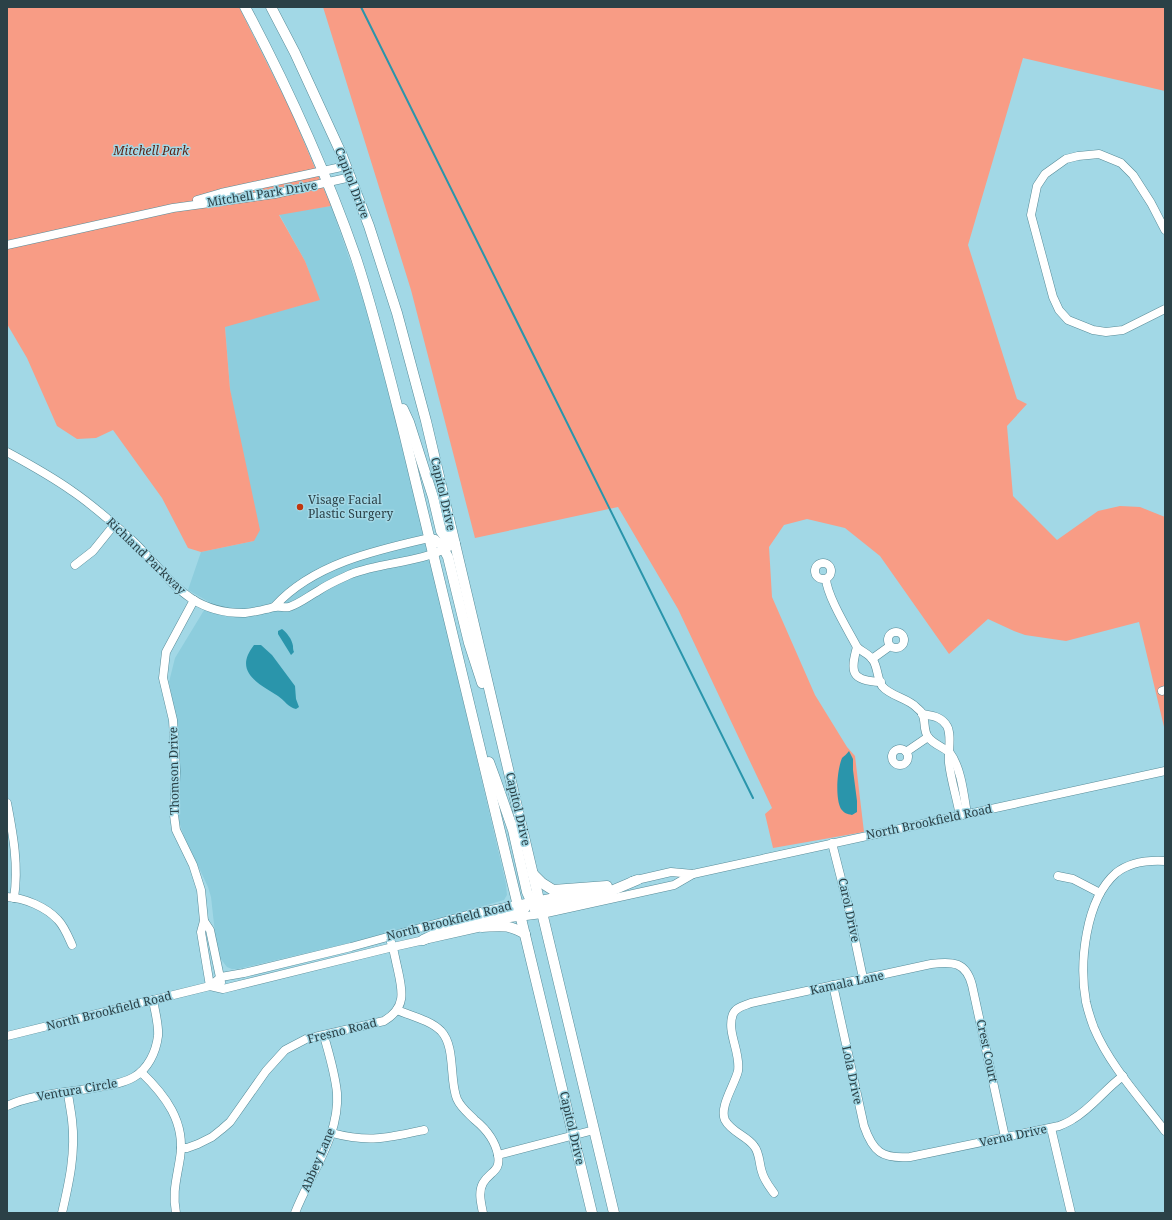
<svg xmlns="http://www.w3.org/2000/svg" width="1172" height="1220" font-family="'Noto Serif',serif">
<rect width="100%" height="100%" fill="#a2d8e6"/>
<path fill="#8dcddd" d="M 331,206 L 367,309 L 394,406 L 506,884 L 507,895 L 504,900 L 497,902 L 428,922 L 357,941 L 238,969 L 232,969 L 227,967 L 220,958 L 216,942 L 211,897 L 208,887 L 184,836 L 178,819 L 180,773 L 179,746 L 177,725 L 169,682 L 175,658 L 209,602 L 188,590 L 201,552 L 254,541 L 230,389 L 225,326 L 319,300 L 305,261 L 279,214 Z"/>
<g fill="#f89c85">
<path d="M 7,7 L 239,7 L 291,111 L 331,206 L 279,215 L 305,261 L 320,300 L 225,327 L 230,389 L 260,530 L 254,541 L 201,552 L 188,548 L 162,498 L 113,430 L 96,438 L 77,439 L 57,426 L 27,358 L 7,324 Z"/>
<path d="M 323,7 L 1165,7 L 1165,91 L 1023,58 L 968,245 L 1017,399 L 1027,404 L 1007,426 L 1013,496 L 1057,540 L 1098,511 L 1120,506 L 1140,507 L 1165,517 L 1165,731 L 1139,622 L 1066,641 L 1025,635 L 1014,631 L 988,619 L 949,654 L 880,556 L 845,528 L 807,519 L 784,525 L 769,547 L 772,597 L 815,695 L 847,747 L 855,756 L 864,832 L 773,848 L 765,814 L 772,808 L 678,609 L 618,507 L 475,538 L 411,290 Z"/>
</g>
<g fill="#2a95ab">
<path d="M 282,629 C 287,633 292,639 293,646 C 293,648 293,650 294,652 L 291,655 L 278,634 L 278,631 Z"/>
<path d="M 254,645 L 261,645 L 272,655 L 295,686 L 296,699 L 299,707 L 296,709 C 289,708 284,700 278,696 C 258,683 233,672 254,645 Z"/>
<path d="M 849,751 L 853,759 L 853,770 L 857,801 L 857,812 L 852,815 C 847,814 844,813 841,809 C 835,798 837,770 842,758 C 844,756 847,754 849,751 Z"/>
</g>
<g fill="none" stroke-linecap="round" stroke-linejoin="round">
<path stroke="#2a95ab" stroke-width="2" d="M 361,7 L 753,798"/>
<g stroke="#588c99" stroke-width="9">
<g id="minor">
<path d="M 197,200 L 221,193 L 346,166"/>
<path d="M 1165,230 L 1151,203 L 1133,175 L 1121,163 L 1099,154 L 1078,156 L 1066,159 L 1045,174 L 1037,186 L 1031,215 L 1053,297 L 1059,310 L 1068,320 L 1093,330 L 1106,332 L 1123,330 L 1165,309"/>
<path d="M 7,245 L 173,208 L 275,194 L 351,177"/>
<path d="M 7,452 C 29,464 51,476 72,491 C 90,503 107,518 124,533 C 166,568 181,614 245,613 C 252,612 259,611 266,609 C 269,609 272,607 275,607 C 280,606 284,608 289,607 C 299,604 309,596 318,591 C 328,584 340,579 351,574 C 382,562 419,563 449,547"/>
<circle cx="823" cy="571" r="8"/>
<path d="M 75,565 L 93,551 L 114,525"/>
<path d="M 826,579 C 827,596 848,630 857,647 C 862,652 869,654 873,660 C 878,668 877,678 882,686 C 890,696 907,698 916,707 C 918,709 921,711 922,713 C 926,721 923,730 928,737 C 934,745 944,747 950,753 C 961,767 964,796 967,814"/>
<path d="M 194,600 L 166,652 L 163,678 L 173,720 L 176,771 L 174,815 L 176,830 L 193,865 L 201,890 L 204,921 L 201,932 L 210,986"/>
<path d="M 275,606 C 313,564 376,550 429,538 L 435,539"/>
<circle cx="896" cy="640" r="8"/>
<path d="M 857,647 C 850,672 851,681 881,682"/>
<path d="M 872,659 L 890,646"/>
<path d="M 1162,691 L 1165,690"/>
<path d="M 922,714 C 932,716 941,716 947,726 C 952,735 948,752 949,763 C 951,781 957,798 960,816"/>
<circle cx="900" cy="757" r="8"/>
<path d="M 906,752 L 928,737"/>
<path d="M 7,803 C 13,834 19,866 14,898"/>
<path d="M 832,843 L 847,902 L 863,978"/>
<path d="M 1165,861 C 1148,860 1130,862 1116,873 C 1085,900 1079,964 1086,1002 C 1088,1011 1091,1020 1094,1028 C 1110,1066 1141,1099 1165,1131"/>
<path d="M 1058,876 L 1073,879 L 1100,893"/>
<path d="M 632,881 L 671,872 L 693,874 L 1165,771"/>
<path d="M 7,897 C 25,898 46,907 58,920 C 64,926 68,936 72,945"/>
<path d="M 204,921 L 210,930 L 221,982"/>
<path d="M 833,985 L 864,1126 C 873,1152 882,1159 910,1157 L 1059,1126 C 1064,1124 1069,1122 1073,1119 C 1092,1108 1105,1089 1123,1076"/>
<path d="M 210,986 L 223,989 L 393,947 L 482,927 L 510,918 L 542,914 L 674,885 L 693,874"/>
<path d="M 397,1010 C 411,1016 430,1020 441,1031 C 456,1047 449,1080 457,1099 C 461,1108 468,1113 475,1120 C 486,1129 495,1140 498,1155 C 501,1172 490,1171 483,1183 C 478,1192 481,1203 483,1213"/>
<path d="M 7,1036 L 210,986 L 221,977 L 244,973 L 351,947 L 471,914 L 584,891"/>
<path d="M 141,1072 C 165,1095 186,1122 180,1158 C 177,1178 172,1192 176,1213"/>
<path d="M 7,1106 C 35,1093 69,1093 99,1087 C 111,1085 124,1083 134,1077 C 148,1069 156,1052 158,1036 C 159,1025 155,1012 153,1000"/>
<path d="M 1051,1128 L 1071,1213"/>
<path d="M 332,1133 C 369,1143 388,1138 424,1130"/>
<path d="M 181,1148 L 187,1148 L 198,1144 L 212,1137 L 222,1129 L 230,1122 L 266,1071 L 285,1050 L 306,1039 L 384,1021 C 408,1007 402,989 397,966 C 395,958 394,950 391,942"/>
<path d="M 498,1155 L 594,1130"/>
<path d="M 774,1193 C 769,1186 764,1180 762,1172 C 759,1164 760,1153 754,1146 C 747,1136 731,1132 725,1120 C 719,1107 735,1084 738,1071 C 741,1052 726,1032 733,1014 C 736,1007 744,1006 751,1003 L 931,964 C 953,961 966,962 972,985 L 1005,1137"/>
<path d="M 62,1213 C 69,1183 76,1152 72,1120 C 71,1111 69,1102 68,1093"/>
<path d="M 295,1213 C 310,1174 340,1136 337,1093 C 335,1073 329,1054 324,1036"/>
</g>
</g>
<g stroke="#588c99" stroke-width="11">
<g id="major">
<path d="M 245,7 C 288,88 326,172 356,258 C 375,316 389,374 404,433 L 592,1213"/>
<path d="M 271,7 L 295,53 L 341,153 L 369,226 L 397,313 L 426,421 L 539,900 L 614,1213"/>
<path d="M 403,409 L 409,422 L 433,497 L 441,531 L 446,538 L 455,544"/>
<path d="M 429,538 L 441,544 L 448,557 L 469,643 L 482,683"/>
<path d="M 489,762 L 496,781 L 513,830 L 527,892 L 535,910 L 542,914"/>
<path d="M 532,873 L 542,883 L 553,890 L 607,886"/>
<path d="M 536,910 L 552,904 L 611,891 L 637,880"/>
<path d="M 482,927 C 502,926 508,924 525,934"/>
<path d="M 423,940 L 446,929 L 468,922 L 525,908"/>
</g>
</g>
<use href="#minor" stroke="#fff" stroke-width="8"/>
<use href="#major" stroke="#fff" stroke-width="10"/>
</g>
<circle fill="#c0370e" stroke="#a2d8e6" stroke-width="1.5" cx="300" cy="507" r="4"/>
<g text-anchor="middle" stroke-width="3" stroke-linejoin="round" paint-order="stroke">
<g font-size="12" font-style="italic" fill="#5b1f10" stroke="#a2d8e6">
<text x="151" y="155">Mitchell Park</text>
</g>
<g font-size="12" fill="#2b4147" stroke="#a2d8e6">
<text transform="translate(352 183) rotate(69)" y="4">Capitol Drive</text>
<text transform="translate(262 194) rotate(-9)" y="4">Mitchell Park Drive</text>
<text transform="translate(443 494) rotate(77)" y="4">Capitol Drive</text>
<text transform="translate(146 556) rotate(44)" y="4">Richland Parkway</text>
<text transform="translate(174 771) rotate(-91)" y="4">Thomson Drive</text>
<text transform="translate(518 809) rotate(77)" y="4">Capitol Drive</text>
<text transform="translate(929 822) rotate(-12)" y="4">North Brookfield Road</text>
<text transform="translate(849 910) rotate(78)" y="4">Carol Drive</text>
<text transform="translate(449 921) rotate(-14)" y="4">North Brookfield Road</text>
<text transform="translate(847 983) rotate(-12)" y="4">Kamala Lane</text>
<text transform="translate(109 1011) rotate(-14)" y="4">North Brookfield Road</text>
<text transform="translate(342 1031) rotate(-14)" y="4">Fresno Road</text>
<text transform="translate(987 1051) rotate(78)" y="4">Crest Court</text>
<text transform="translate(852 1075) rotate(78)" y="4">Lola Drive</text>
<text transform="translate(77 1090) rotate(-10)" y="4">Ventura Circle</text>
<text transform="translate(572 1128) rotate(77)" y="4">Capitol Drive</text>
<text transform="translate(1013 1136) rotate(-12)" y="4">Verna Drive</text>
<text transform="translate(318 1160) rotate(-67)" y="4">Abbey Lane</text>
</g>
<g font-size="12" fill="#2b4147" stroke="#a2d8e6" text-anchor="start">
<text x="308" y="504">Visage Facial<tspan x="308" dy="14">Plastic Surgery</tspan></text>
</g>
</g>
<rect width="1172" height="1220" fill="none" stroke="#2b4147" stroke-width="16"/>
</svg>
